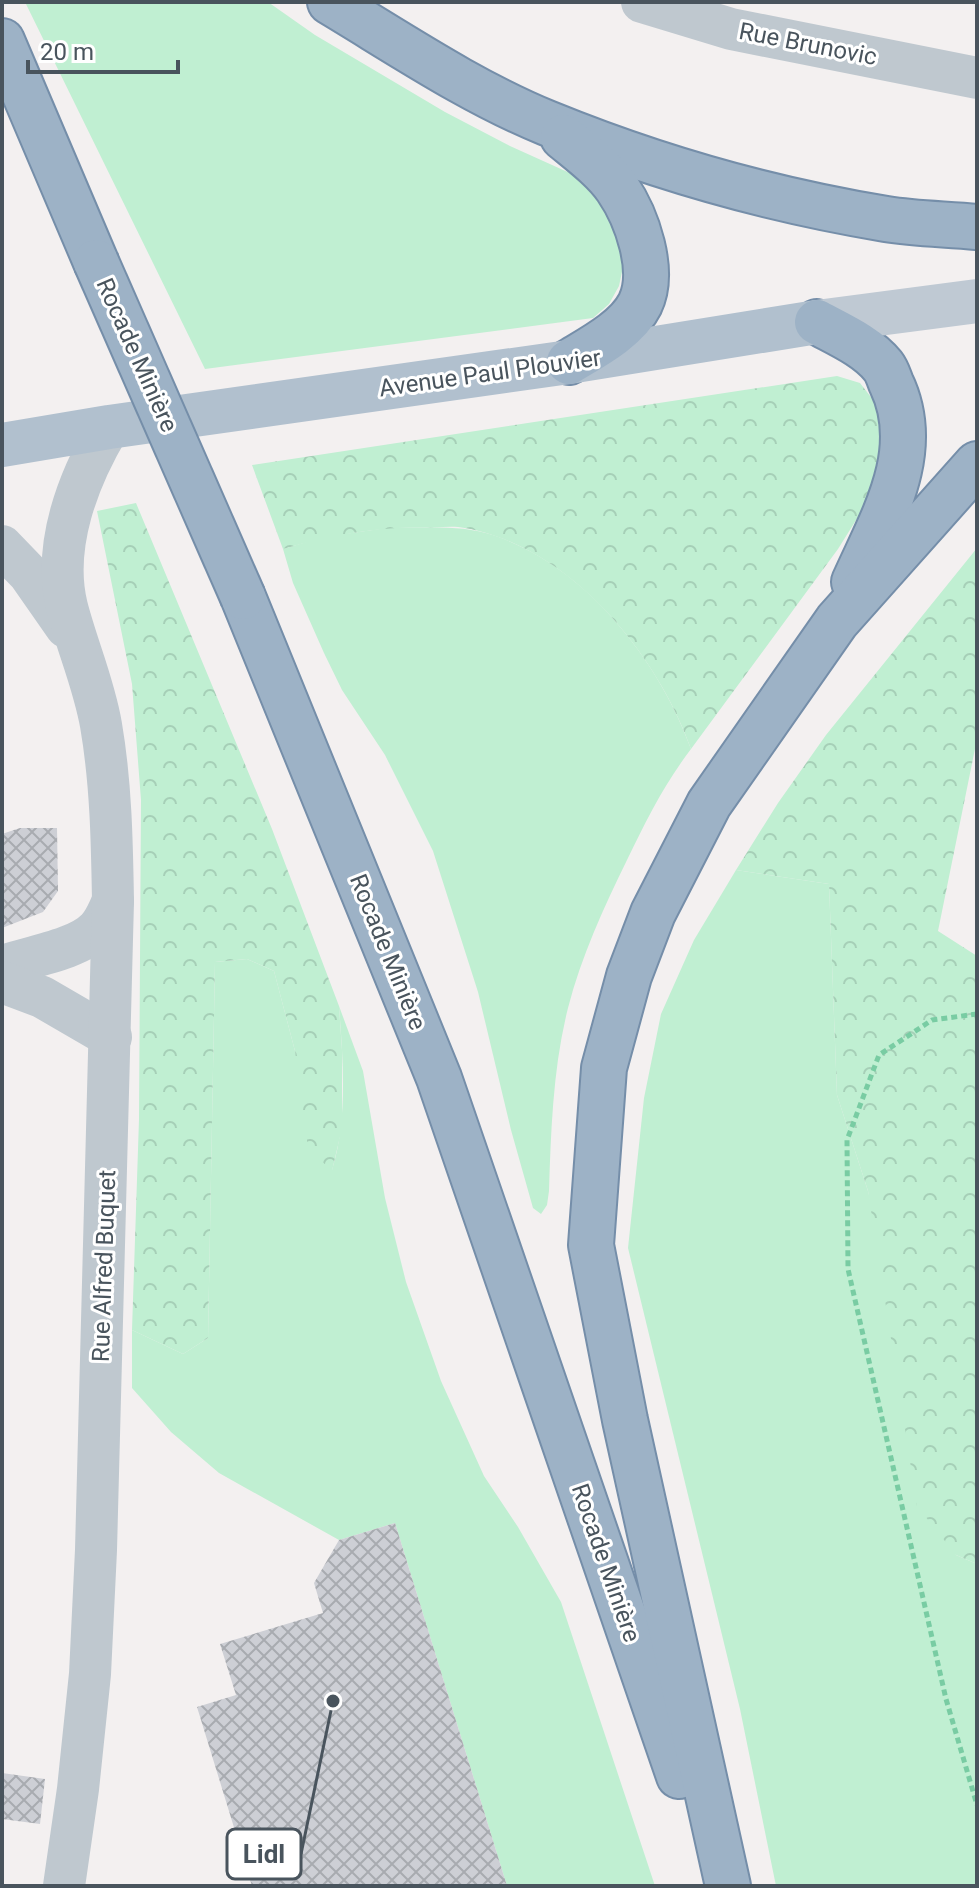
<svg xmlns="http://www.w3.org/2000/svg" width="979" height="1888" font-family="Roboto,sans-serif">
<defs>
<pattern id="forest-crowns" width="20" height="18" patternUnits="userSpaceOnUse" patternTransform="scale(2)"><rect width="20" height="18" fill="#c0efd2"/><path d="M2 6a3 3 0 1 1 6 0M12 15a3 3 0 1 1 6 0" fill="none" stroke="#a6cfb7"/></pattern>
<pattern id="building-cross-hatch" width="8" height="8" patternUnits="userSpaceOnUse" patternTransform="scale(2)"><rect width="8" height="8" fill="#cdcfd5"/><path d="M0 0l8 8M0 8l8-8" fill="none" stroke="#a8abb0"/></pattern>
</defs>
<rect width="100%" height="100%" fill="#f3f0f0"/>
<g fill="#c0efd2">
<path d="M 25,2 L 268,2 L 315,35 L 445,112 L 510,146 L 572,174 L 593,187 L 606,206 L 622,246 L 623,267 L 619,286 L 609,304 L 593,318 L 205,369 Z"/>
<path d="M 394,527 C 424,528 457,525 486,533 C 581,560 659,659 691,749 C 663,786 647,819 627,860 C 604,907 581,957 568,1008 C 553,1067 551,1130 549,1191 L 547,1205 L 541,1214 L 533,1208 L 511,1130 L 478,992 L 433,851 L 385,755 L 342,690 L 324,653 L 293,583 L 283,549 L 323,537 Z"/>
<path d="M 736,870 L 829,884 L 837,1095 L 868,1191 L 956,1555 L 977,1564 L 977,1886 L 776,1886 L 740,1709 L 628,1248 L 644,1098 L 661,1014 L 694,940 Z"/>
<path d="M 247,959 L 274,971 L 295,1051 L 332,1170 C 348,1118 343,1060 339,1006 L 363,1071 L 385,1198 L 406,1282 L 441,1381 L 484,1476 L 518,1527 L 561,1602 L 655,1886 L 507,1886 L 395,1523 L 339,1540 L 219,1473 L 171,1432 L 132,1388 L 132,1330 L 183,1354 L 208,1338 L 215,962 Z"/>
</g>
<g fill="url(#forest-crowns)">
<path d="M 837,376 L 860,383 L 874,401 L 882,424 L 880,463 L 868,501 L 838,549 L 691,749 C 656,651 566,542 458,527 C 448,526 437,528 427,527 C 377,527 331,535 283,549 L 252,465 Z"/>
<path d="M 136,503 L 272,829 L 339,1006 L 342,1050 L 342,1128 L 332,1171 L 308,1148 L 295,1051 L 274,971 L 247,959 L 215,962 L 208,1338 L 183,1354 L 132,1330 L 139,1119 L 141,800 L 132,684 L 97,511 Z"/>
<path d="M 977,548 L 977,739 L 938,931 L 977,956 L 977,1564 L 956,1555 L 917,1506 L 868,1191 L 837,1095 L 829,884 L 736,870 L 778,803 L 826,735 Z"/>
</g>
<g fill="url(#building-cross-hatch)">
<path d="M 20,828 L 57,828 L 58,891 L 43,912 L 2,928 L 2,834 Z"/>
<path d="M 395,1523 L 507,1886 L 252,1886 L 197,1707 L 236,1695 L 220,1644 L 323,1613 L 314,1583 L 339,1540 Z"/>
<path d="M 2,1773 L 45,1779 L 40,1824 L 2,1819 Z"/>
</g>
<g fill="none" stroke-linecap="round" stroke-linejoin="round">
<g stroke="#758ea9" stroke-width="48">
<g id="trunk">
<path d="M 330,2 C 400,44 471,92 547,123 C 655,167 771,200 886,219 C 916,224 947,224 977,227"/>
<path d="M 2,41 L 96,262"/>
<path d="M 563,137 C 581,152 604,169 617,188 C 637,217 656,271 640,304 C 627,330 592,348 569,362"/>
<path d="M 817,322 C 839,334 867,346 883,366 C 887,371 889,378 891,383 C 924,451 882,519 854,582"/>
<path d="M 243,597 L 439,1078 L 679,1776"/>
<path d="M 728,1886 L 625,1420 L 591,1245 L 604,1068 L 629,976 L 653,913 L 709,804 L 837,621 L 977,464"/>
</g>
</g>
<path stroke="#79cca3" stroke-width="5" stroke-dasharray="6 4" stroke-linecap="butt" d="M 977,1014 L 932,1020 L 879,1055 L 847,1140 L 848,1269 L 946,1699 L 977,1805"/>
<g stroke="#bfc8cf" stroke-width="42">
<path d="M 642,2 L 731,29 L 977,78"/>
<path d="M 2,546 L 29,574 L 66,627"/>
<path d="M 2,966 C 29,957 79,949 97,929 C 105,921 108,911 113,901"/>
<path d="M 2,982 L 42,997 L 111,1037"/>
<path d="M 64,1886 L 78,1789 L 90,1674 L 96,1550 L 113,901 C 112,842 111,783 101,725 C 94,684 77,646 67,607 C 52,546 78,479 109,427"/>
</g>
<path stroke="#bfc9d3" stroke-width="44" d="M 817,322 L 977,301"/>
<path stroke="#b1c0ce" stroke-width="44" d="M 2,445 L 109,427 L 569,362 L 817,322"/>
<use href="#trunk" stroke="#9db2c6" stroke-width="44"/>
<g stroke="#758ea9" stroke-width="48" stroke-linecap="butt">
<path id="trunk-bridge" d="M 96,262 L 243,597"/>
</g>
<use href="#trunk-bridge" stroke="#9db2c6" stroke-width="44"/>
</g>
<g text-anchor="middle" stroke-width="6" stroke-linejoin="round" paint-order="stroke">
<g font-size="24" fill="#49545d" stroke="#fff">
<text transform="translate(808 44) rotate(11)" y="8">Rue Brunovic</text>
<text transform="translate(137 355) rotate(66)" y="8">Rocade Minière</text>
<text transform="translate(490 373) rotate(-8)" y="8">Avenue Paul Plouvier</text>
<text transform="translate(388 952) rotate(68)" y="8">Rocade Minière</text>
<text transform="translate(104 1266) rotate(-88)" y="8">Rue Alfred Buquet</text>
<text transform="translate(606 1563) rotate(71)" y="8">Rocade Minière</text>
</g>
</g>
<path fill="none" stroke="#49545d" stroke-width="3" d="M333 1701L301 1854"/>
<circle fill="#49545d" stroke="#fff" stroke-width="3" cx="333" cy="1701" r="8"/>
<rect fill="#fff" stroke="#49545d" stroke-width="3" x="227" y="1829" width="74" height="50" rx="8"/>
<g font-size="26" text-anchor="middle" font-weight="bold" fill="#49545d">
<text x="264" y="1863">Lidl</text>
</g>
<rect width="979" height="1888" fill="none" stroke="#49545d" stroke-width="8"/>
<path d="M28 60v12h150v-12" fill="none" stroke="#49545d" stroke-width="4"/>
<text x="40" y="60" font-size="24" fill="#49545d" stroke="#ffffff" stroke-width="6" paint-order="stroke">20 m</text>
</svg>
